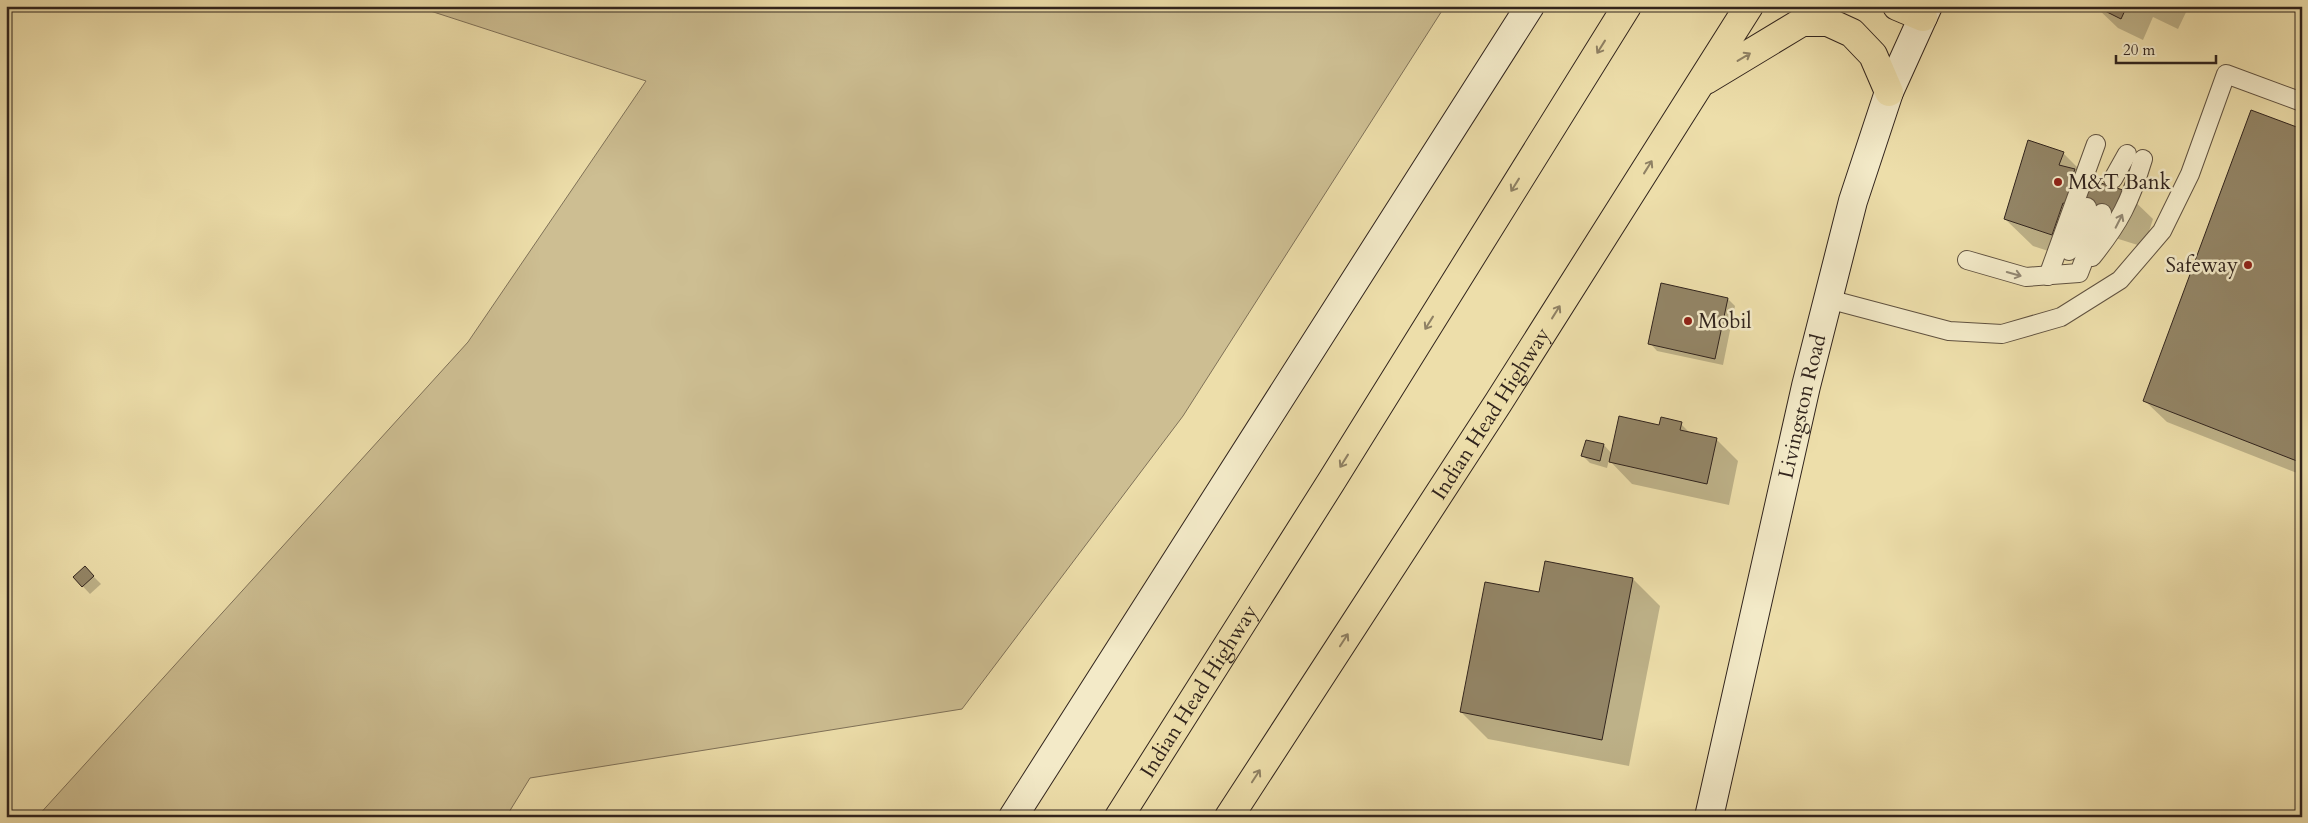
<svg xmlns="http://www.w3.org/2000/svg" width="2308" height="823" font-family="Cardo,serif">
<rect width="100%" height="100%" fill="#eddeaa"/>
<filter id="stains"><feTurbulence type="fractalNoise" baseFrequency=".004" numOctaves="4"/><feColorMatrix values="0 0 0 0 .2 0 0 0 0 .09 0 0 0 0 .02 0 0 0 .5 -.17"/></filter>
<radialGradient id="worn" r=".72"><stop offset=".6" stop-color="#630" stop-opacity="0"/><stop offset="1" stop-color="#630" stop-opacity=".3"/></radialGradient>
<path fill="#cdbe92" stroke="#7f7158" d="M 415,6 L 1445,6 L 1183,416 L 962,709 L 530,778 L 506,817 L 37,817 L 468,342 L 646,81 Z"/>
<g fill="#0003">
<path d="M 2189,6 L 2178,29 L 2153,17 L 2143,40 L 2118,28 L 2096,7 Z"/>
<path d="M 2302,130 L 2302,475 L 2167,422 L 2145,401 Z"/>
<path d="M 2063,153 L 2090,180 L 2125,192 L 2153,219 L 2144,247 L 2090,230 L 2079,261 L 2033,246 L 2005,219 Z"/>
<path d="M 1662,284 L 1728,299 L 1735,306 L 1723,365 L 1657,351 L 1650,343 Z"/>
<path d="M 1681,424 L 1691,434 L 1716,439 L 1738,461 L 1729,505 L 1632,484 L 1609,460 L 1607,468 L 1590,463 L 1583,456 L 1604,445 L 1612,454 L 1660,427 Z"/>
<path d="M 2302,495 L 2302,505 L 2299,502 Z"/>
<path d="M 85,568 L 101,584 L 90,594 L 75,578 Z"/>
<path d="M 1633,579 L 1660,606 L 1629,766 L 1488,739 L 1461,712 L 1540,594 Z"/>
</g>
<g fill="#938566" stroke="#31241d">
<path d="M 2095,6 L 2127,6 L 2121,19 Z"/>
<path d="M 2251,110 L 2302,129 L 2302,463 L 2143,401 Z"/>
<path d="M 2028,140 L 2064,152 L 2059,165 L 2075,169 L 2073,174 L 2126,191 L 2117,220 L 2063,203 L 2052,235 L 2004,219 Z"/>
<path d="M 1661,283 L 1728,298 L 1715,359 L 1648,344 Z"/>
<path d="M 1619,416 L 1659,425 L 1661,417 L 1682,422 L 1680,430 L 1717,438 L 1707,484 L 1609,462 Z"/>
<path d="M 1586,440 L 1604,444 L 1600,461 L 1581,456 Z"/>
<path d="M 1545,561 L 1633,578 L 1602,740 L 1460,712 L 1485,582 L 1539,592 Z"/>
<path d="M 85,566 L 94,576 L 82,587 L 73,577 Z"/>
</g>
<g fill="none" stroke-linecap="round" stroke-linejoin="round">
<g stroke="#605240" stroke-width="20">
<g id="lane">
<path d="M 2113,179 L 2127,154"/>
<path d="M 2069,251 L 2087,207"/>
<path d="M 2092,257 C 2120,222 2130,202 2143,159"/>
<path d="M 1967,260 L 2026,277 L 2079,273 L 2102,213"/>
<path d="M 2048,276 L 2096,144"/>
<path d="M 1828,299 L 1949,331 L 2002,334 L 2061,317 L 2120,280 L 2162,231 L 2190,174 L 2226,74 L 2302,102"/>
</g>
</g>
<g stroke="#31241d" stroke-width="30">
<g id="secondary">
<path d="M 1013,817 L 1530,6"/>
<path id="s1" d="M 1709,817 L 1806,386 L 1853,201 L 1889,92 L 1928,6"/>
</g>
</g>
<g stroke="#31241d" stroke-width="30">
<g id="highway">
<path d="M 1897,6 L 1923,17"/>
<path d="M 1706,80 L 1802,22 L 1828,22 L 1852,33 L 1873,55 L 1889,92"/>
<path id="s2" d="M 1119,817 L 1331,482 L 1627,6"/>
<path id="s3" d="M 1229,817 L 1498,403 L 1749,6"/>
</g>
</g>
<use href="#lane" stroke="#f3eac8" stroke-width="18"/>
<use href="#secondary" stroke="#f3eac8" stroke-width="28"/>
<use href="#highway" stroke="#eddeaa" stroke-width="28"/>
</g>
<defs><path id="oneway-shaft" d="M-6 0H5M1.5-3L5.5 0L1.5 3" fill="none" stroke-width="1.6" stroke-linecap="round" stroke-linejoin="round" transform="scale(1.25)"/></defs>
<g stroke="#8f8164">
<use href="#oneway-shaft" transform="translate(1601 47) rotate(122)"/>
<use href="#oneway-shaft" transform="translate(1744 57) rotate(-31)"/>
<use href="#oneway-shaft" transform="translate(1648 167) rotate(-58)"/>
<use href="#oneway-shaft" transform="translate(1515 185) rotate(122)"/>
<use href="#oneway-shaft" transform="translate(1556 312) rotate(-58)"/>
<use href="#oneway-shaft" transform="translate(1429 323) rotate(122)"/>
<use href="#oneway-shaft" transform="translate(1344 461) rotate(122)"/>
<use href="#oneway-shaft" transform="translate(1344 640) rotate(-57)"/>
<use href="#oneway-shaft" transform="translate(1256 776) rotate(-57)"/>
</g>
<g stroke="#928772">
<use href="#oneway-shaft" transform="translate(2119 221) rotate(-63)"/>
<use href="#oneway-shaft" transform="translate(2014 274) rotate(16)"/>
</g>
<g fill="#8f2418" stroke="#f3eac8" stroke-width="2">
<circle cx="2058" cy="182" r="5"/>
<circle cx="2248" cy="265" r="5"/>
<circle cx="1688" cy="321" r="5"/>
</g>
<g text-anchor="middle" stroke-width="5" stroke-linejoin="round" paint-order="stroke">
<g font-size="21" fill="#31241d" stroke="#f3eac8" text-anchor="start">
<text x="2068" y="189">M&amp;T Bank</text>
<text x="2238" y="272" text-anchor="end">Safeway</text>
<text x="1698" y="328">Mobil</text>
</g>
<g font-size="21" fill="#31241d" stroke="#f3eac8">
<text dy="7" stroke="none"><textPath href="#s1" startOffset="421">Livingston Road</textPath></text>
<text dy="7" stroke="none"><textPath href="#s3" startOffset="481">Indian Head Highway</textPath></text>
<text dy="7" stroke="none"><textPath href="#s2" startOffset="149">Indian Head Highway</textPath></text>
</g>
</g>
<rect width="2308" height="823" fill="none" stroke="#eddeaa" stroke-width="25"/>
<rect x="8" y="8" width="2293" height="808" fill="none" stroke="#31241d" stroke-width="2.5"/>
<rect x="12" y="12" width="2283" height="798" fill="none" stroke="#31241d"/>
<path d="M2116 55v8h100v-8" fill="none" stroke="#31241d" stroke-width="2.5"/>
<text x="2123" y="55" font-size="15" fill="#31241d" stroke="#f3eac8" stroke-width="4" paint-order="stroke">20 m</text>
<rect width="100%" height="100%" filter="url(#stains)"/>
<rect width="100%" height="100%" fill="url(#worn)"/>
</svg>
